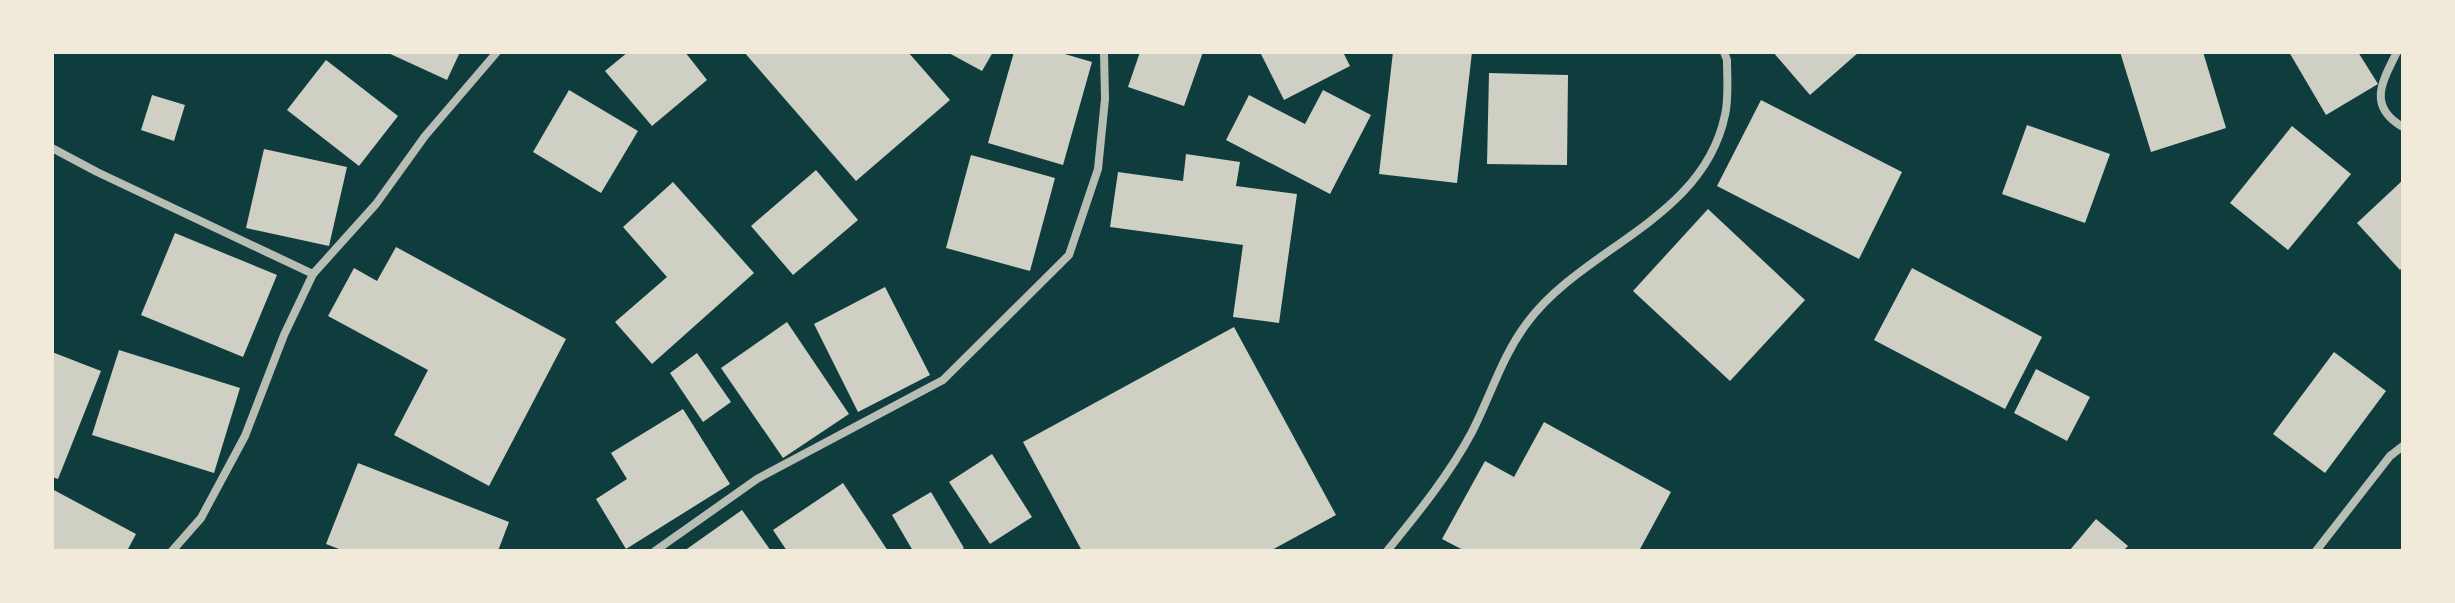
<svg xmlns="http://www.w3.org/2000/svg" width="2455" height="603" font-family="'PT Sans Narrow',sans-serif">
<rect width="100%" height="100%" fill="#0f3d3e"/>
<g fill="#cfcfc3">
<path d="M 386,52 L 460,52 L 447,80 Z"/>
<path d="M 628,52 L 685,52 L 707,80 L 652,126 L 605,71 Z"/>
<path d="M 744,52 L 908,52 L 950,100 L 856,181 Z"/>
<path d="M 947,52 L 993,52 L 982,71 Z"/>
<path d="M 1014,52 L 1058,52 L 1092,62 L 1063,165 L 988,143 Z"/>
<path d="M 1140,52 L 1203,52 L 1184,106 L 1128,87 Z"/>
<path d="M 1260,52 L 1343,52 L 1350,66 L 1284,100 Z"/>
<path d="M 1393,52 L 1472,52 L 1457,183 L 1379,174 Z"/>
<path d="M 1773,52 L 1859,52 L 1810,95 Z"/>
<path d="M 2120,52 L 2203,52 L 2226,128 L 2151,152 Z"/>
<path d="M 2289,52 L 2358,52 L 2378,84 L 2326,115 Z"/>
<path d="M 326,60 L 398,116 L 359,166 L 287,110 Z"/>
<path d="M 1489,73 L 1568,75 L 1567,165 L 1487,164 Z"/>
<path d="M 569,90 L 638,131 L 601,193 L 533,152 Z"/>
<path d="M 1323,90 L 1371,115 L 1330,194 L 1226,140 L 1249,95 L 1305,124 Z"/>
<path d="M 152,95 L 185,105 L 174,141 L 141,130 Z"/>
<path d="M 1761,100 L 1902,172 L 1859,259 L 1717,186 Z"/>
<path d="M 2027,125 L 2110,154 L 2085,223 L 2002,194 Z"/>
<path d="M 2292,126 L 2351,174 L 2288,250 L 2230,203 Z"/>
<path d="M 264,149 L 347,167 L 329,246 L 246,228 Z"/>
<path d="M 1186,154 L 1240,162 L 1236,186 L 1297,194 L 1279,323 L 1233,317 L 1243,245 L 1110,227 L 1118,172 L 1183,181 Z"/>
<path d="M 971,155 L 1055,178 L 1030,271 L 946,248 Z"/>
<path d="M 816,170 L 858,220 L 793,275 L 751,226 Z"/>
<path d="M 2403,180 L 2403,267 L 2400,270 L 2357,223 Z"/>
<path d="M 673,182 L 754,273 L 652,364 L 615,322 L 667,277 L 623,227 Z"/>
<path d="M 1708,209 L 1805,300 L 1730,381 L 1633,291 Z"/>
<path d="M 175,233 L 277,275 L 243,357 L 141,315 Z"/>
<path d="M 396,247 L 566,339 L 489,486 L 394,435 L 428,370 L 328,316 L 354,268 L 377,281 Z"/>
<path d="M 1912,268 L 2042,337 L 2005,409 L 1874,340 Z"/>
<path d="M 885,287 L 930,375 L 858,412 L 814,324 Z"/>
<path d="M 787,322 L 849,414 L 783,458 L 721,368 Z"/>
<path d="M 1234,327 L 1336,515 L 1270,551 L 1082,551 L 1023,442 Z"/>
<path d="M 119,350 L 240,388 L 214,473 L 92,435 Z"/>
<path d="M 52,352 L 101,371 L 58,479 L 52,477 Z"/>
<path d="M 2334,352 L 2386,391 L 2325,473 L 2273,434 Z"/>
<path d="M 697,353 L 731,402 L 703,422 L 670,373 Z"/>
<path d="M 2036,369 L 2090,397 L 2067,441 L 2014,413 Z"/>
<path d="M 683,409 L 730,484 L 626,549 L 596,499 L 627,479 L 611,453 Z"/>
<path d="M 1544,422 L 1671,492 L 1639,551 L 1465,551 L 1442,539 L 1485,461 L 1514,477 Z"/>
<path d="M 992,454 L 1032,517 L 990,544 L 949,482 Z"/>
<path d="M 358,463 L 509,522 L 498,551 L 344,551 L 326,544 Z"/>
<path d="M 843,483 L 888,551 L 787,551 L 773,530 Z"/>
<path d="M 52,489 L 136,534 L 127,551 L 52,551 Z"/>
<path d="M 931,492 L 964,548 L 959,551 L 913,551 L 892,515 Z"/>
<path d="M 742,510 L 771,551 L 684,551 Z"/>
<path d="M 2096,519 L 2128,546 L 2123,551 L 2069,551 Z"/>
</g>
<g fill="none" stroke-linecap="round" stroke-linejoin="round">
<g stroke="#b8beb3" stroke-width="8">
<path d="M 2397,52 C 2382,82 2367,106 2403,127"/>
<path d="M 52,148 L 97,172 L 313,274"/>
<path d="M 172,551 L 201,518 L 245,436 L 284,335 L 313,274 L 376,204 L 425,136 L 497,52"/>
<path d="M 655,551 L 757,479 L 943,380 L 1069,255 L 1098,169 L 1105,99 L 1104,52"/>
<path d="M 1387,551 C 1418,513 1449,475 1472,432 C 1491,395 1502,356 1527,323 C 1584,246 1703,220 1725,115 C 1729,98 1727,77 1727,60 L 1724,52"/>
<path d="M 2316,551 L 2390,456 L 2403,446"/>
</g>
</g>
<rect width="2455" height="603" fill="none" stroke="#f1e9da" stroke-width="108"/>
</svg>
